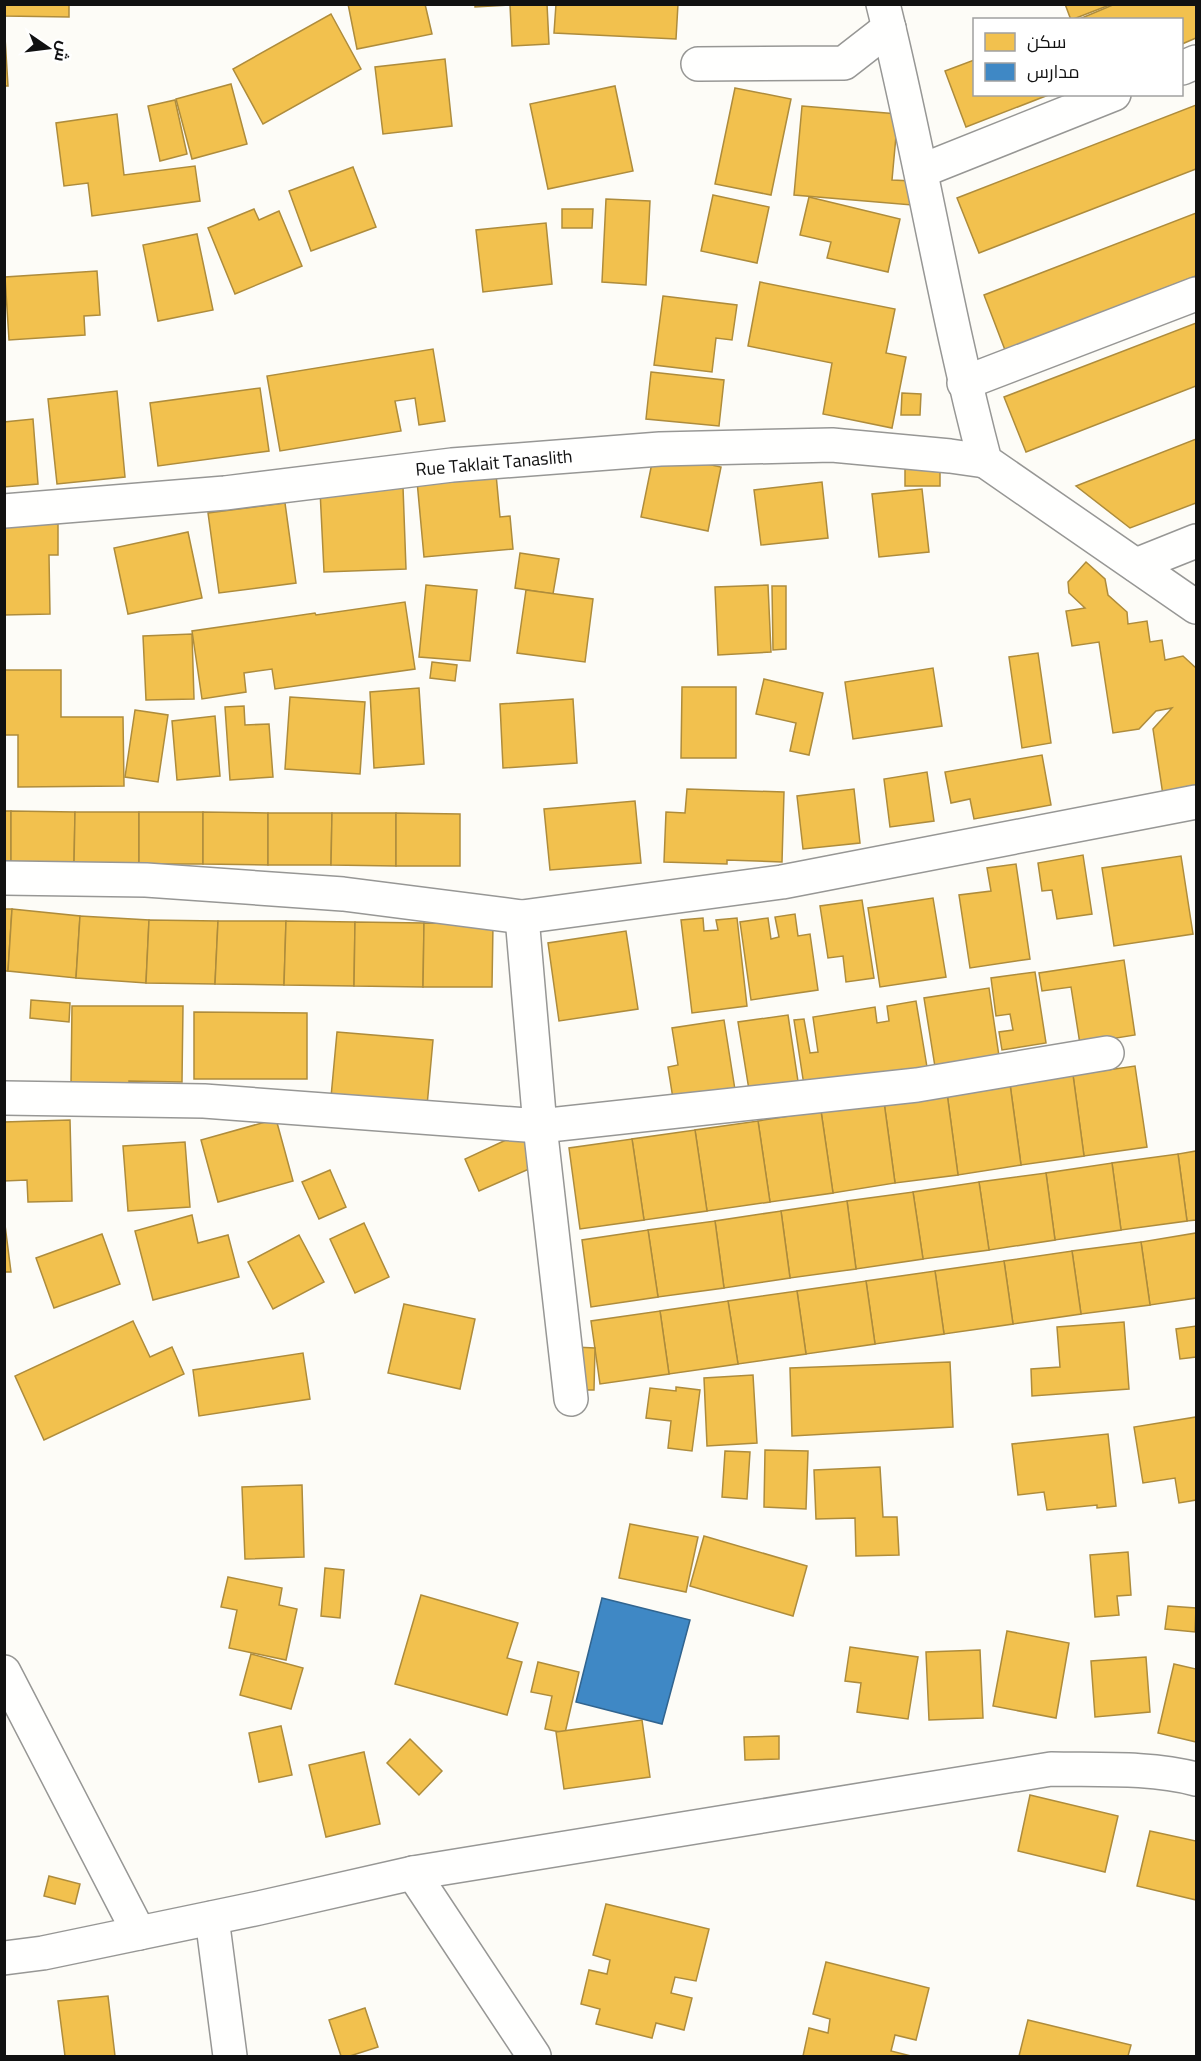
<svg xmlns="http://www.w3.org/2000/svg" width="1201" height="2061" font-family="Georgia,Cairo,serif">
<rect width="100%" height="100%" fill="#fdfcf7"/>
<g fill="#f2c14e" stroke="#ae8c3c" stroke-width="1.5">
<path d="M 4,4 L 69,4 L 69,17 L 4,16 Z"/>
<path d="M 348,4 L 425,4 L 432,34 L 357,49 Z"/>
<path d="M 475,4 L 547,4 L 549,44 L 512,46 L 510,5 L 475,7 Z"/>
<path d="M 556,4 L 678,4 L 676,39 L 554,33 Z"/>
<path d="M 1065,4 L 1112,4 L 1071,20 Z"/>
<path d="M 1115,4 L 1196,4 L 1196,38 L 1182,44 L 1182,20 L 1077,20 Z"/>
<path d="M 331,14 L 361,69 L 263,124 L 233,69 Z"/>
<path d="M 4,21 L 8,86 L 4,86 Z"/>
<path d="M 445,59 L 452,126 L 383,134 L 375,67 Z"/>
<path d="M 974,60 L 974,94 L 1051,94 L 966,127 L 945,71 Z"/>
<path d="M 231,84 L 247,144 L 192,159 L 176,99 Z"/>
<path d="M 615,86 L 633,171 L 548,189 L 530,104 Z"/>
<path d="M 735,88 L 791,99 L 771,195 L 715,184 Z"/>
<path d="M 175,100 L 187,154 L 160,161 L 148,106 Z"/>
<path d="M 1196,105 L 1196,169 L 979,253 L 957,198 Z"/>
<path d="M 802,106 L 898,114 L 892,180 L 913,181 L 912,205 L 794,195 Z"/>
<path d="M 117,114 L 124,175 L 195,166 L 200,201 L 92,216 L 88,183 L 64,186 L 56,123 Z"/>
<path d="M 353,167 L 376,227 L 311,251 L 289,191 Z"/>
<path d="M 713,195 L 769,207 L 757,263 L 701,251 Z"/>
<path d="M 809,197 L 900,219 L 888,272 L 827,258 L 831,242 L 800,235 Z"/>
<path d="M 606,199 L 650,201 L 646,285 L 602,282 Z"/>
<path d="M 254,209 L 259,220 L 279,211 L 302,266 L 235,294 L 208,228 Z"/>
<path d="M 562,209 L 593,209 L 592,228 L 562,228 Z"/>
<path d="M 1196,213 L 1196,276 L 1005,350 L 984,295 Z"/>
<path d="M 546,223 L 552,284 L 483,292 L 476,230 Z"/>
<path d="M 197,234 L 213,310 L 158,321 L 143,245 Z"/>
<path d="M 97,271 L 100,315 L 84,316 L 85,335 L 9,340 L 5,277 Z"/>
<path d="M 760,282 L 895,309 L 886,353 L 906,357 L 892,428 L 823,414 L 832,363 L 748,346 Z"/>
<path d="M 663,296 L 737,305 L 732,340 L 716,338 L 712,372 L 654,365 Z"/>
<path d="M 1196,323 L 1196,386 L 1026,452 L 1004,397 Z"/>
<path d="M 433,349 L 445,421 L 419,425 L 415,398 L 395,401 L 401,431 L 280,451 L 267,376 Z"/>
<path d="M 651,372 L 724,380 L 719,426 L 646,419 Z"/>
<path d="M 260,388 L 269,451 L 158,466 L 150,403 Z"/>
<path d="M 117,391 L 125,477 L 57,484 L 48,399 Z"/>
<path d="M 902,393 L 921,394 L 920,415 L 901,415 Z"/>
<path d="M 33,419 L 38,484 L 4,487 L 4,422 Z"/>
<path d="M 1196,439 L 1196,503 L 1130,528 L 1076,486 Z"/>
<path d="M 654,453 L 721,467 L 708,531 L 641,517 Z"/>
<path d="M 905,460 L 940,461 L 940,486 L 905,486 Z"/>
<path d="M 496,474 L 500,517 L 510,516 L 513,549 L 424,557 L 417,481 Z"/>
<path d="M 822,482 L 828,538 L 761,545 L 754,490 Z"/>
<path d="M 403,487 L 406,569 L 324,572 L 320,490 Z"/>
<path d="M 922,489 L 929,552 L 879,557 L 872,494 Z"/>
<path d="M 285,503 L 296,583 L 219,593 L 208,513 Z"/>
<path d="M 58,524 L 58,555 L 49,555 L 50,614 L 4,615 L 4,525 Z"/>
<path d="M 188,532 L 202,598 L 128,614 L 114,548 Z"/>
<path d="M 520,553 L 559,559 L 553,594 L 515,588 Z"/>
<path d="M 1086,562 L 1105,579 L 1108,595 L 1127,612 L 1128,624 L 1147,621 L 1150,642 L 1162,640 L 1165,660 L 1183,656 L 1196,668 L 1196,789 L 1163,795 L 1153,729 L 1172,708 L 1156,711 L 1139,729 L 1113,733 L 1099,642 L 1072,646 L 1066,611 L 1085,608 L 1069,593 L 1068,582 Z"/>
<path d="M 426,585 L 477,590 L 470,661 L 419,657 Z"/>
<path d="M 768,585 L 771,652 L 718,655 L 715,587 Z"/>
<path d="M 772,586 L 786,586 L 786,649 L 773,650 Z"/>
<path d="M 526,590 L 593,599 L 585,662 L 517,653 Z"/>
<path d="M 405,602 L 415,669 L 275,689 L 272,669 L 244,673 L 246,692 L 202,699 L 192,631 L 315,613 L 316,615 Z"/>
<path d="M 192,634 L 194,699 L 146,700 L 143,636 Z"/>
<path d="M 1038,653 L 1051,743 L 1022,748 L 1009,657 Z"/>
<path d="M 432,662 L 457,665 L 455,681 L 430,678 Z"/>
<path d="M 933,668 L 942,726 L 853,739 L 845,682 Z"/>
<path d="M 4,670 L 61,670 L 61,717 L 123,717 L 124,786 L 18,787 L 18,735 L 4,735 Z"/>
<path d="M 764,679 L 823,693 L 809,755 L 790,751 L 796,723 L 756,714 Z"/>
<path d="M 682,687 L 736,687 L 736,758 L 681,758 Z"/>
<path d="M 419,688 L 424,764 L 374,768 L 370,692 Z"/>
<path d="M 290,697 L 365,702 L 360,774 L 285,769 Z"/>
<path d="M 573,699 L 577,763 L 503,768 L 500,704 Z"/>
<path d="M 244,706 L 245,725 L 269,724 L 273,777 L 230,780 L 225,707 Z"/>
<path d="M 135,710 L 168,715 L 158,782 L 125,777 Z"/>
<path d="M 215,716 L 220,776 L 177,780 L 172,721 Z"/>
<path d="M 1042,755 L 1051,805 L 974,819 L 970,799 L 951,803 L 945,772 Z"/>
<path d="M 927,772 L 934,821 L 890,827 L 884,779 Z"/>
<path d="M 687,789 L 784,792 L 782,862 L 727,860 L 727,864 L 664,862 L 666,812 L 685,813 Z"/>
<path d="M 854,789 L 860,843 L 803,849 L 797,796 Z"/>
<path d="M 635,801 L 641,863 L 550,870 L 544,809 Z"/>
<rect x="4" y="811" width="7" height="52"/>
<path d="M 11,811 L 75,812 L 74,864 L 11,863 Z"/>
<path d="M 75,812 L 139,812 L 139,864 L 74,864 Z"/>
<rect x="139" y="812" width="64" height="52"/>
<path d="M 203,812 L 268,813 L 268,865 L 203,864 Z"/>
<path d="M 268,813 L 332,813 L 331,865 L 268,865 Z"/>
<path d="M 332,813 L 396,813 L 396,866 L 331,865 Z"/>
<path d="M 396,813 L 460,814 L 460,866 L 396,866 Z"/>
<path d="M 1083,855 L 1092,914 L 1057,919 L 1052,890 L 1042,891 L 1038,863 Z"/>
<path d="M 1181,856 L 1193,934 L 1114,946 L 1102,868 Z"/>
<path d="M 1016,864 L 1030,959 L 970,968 L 959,895 L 991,891 L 987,868 Z"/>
<path d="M 933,898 L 946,977 L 880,987 L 868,908 Z"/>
<path d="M 862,900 L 874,978 L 846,982 L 843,956 L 828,958 L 820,906 Z"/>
<path d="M 4,909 L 12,909 L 8,971 L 4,971 Z"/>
<path d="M 12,909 L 80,916 L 76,978 L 8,971 Z"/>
<path d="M 795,914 L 798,936 L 810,934 L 818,990 L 751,1000 L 740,922 L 768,918 L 771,939 L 779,937 L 775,917 Z"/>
<path d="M 80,916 L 149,920 L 146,983 L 76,978 Z"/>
<path d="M 703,918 L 704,931 L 718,930 L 716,920 L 737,918 L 747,1006 L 692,1013 L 681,920 Z"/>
<path d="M 149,920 L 218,921 L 215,984 L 146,983 Z"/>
<path d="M 218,921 L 286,921 L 284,985 L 215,984 Z"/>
<path d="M 286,921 L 355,922 L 354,986 L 284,985 Z"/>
<path d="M 355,922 L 424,923 L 423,987 L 354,986 Z"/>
<path d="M 424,923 L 493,924 L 492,987 L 423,987 Z"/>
<path d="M 626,931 L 638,1009 L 559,1021 L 548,943 Z"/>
<path d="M 1124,960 L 1135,1035 L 1080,1044 L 1071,987 L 1042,991 L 1039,973 Z"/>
<path d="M 1035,972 L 1046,1043 L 1002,1050 L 999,1032 L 1013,1030 L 1010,1014 L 996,1016 L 991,978 Z"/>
<path d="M 989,988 L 1000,1063 L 936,1073 L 924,998 Z"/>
<path d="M 31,1000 L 70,1003 L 69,1022 L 30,1018 Z"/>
<path d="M 916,1001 L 928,1073 L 805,1092 L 794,1020 L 804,1019 L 810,1053 L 818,1052 L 813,1017 L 875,1007 L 877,1023 L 889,1021 L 887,1006 Z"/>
<path d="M 72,1006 L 183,1006 L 182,1082 L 129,1081 L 129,1085 L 71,1084 Z"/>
<path d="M 194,1012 L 307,1013 L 307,1079 L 194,1079 Z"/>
<path d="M 788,1015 L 799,1088 L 750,1096 L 738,1022 Z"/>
<path d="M 724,1020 L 736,1096 L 674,1105 L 668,1067 L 678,1065 L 672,1028 Z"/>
<path d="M 337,1032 L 433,1040 L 427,1106 L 331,1097 Z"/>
<path d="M 1135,1066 L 1147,1147 L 1084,1156 L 1073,1075 Z"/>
<path d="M 1073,1075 L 1084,1156 L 1021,1165 L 1010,1084 Z"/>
<path d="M 1010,1084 L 1021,1165 L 958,1175 L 947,1093 Z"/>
<path d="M 947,1093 L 958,1175 L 895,1183 L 884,1102 Z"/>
<path d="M 884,1102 L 895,1183 L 833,1193 L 821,1111 Z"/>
<path d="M 821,1111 L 833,1193 L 770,1202 L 758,1121 Z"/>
<path d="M 276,1119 L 293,1181 L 218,1202 L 201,1140 Z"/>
<path d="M 70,1120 L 72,1201 L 28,1202 L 27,1180 L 4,1181 L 4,1122 Z"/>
<path d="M 758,1121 L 770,1202 L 707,1211 L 695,1130 Z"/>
<path d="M 695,1130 L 707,1211 L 644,1220 L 632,1139 Z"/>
<path d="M 523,1132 L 538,1165 L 479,1191 L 465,1159 Z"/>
<path d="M 632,1139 L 644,1220 L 580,1229 L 569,1148 Z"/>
<path d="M 185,1142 L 190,1207 L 128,1211 L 123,1146 Z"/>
<path d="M 1196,1151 L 1196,1220 L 1187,1221 L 1178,1154 Z"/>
<path d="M 1178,1154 L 1187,1221 L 1121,1230 L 1112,1163 Z"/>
<path d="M 1112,1163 L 1121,1230 L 1055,1240 L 1046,1173 Z"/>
<path d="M 330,1170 L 346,1207 L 319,1219 L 302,1182 Z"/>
<path d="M 1046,1173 L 1055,1240 L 989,1250 L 979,1182 Z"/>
<path d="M 979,1182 L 989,1250 L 923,1259 L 913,1192 Z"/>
<path d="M 913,1192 L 923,1259 L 856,1269 L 847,1201 Z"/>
<path d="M 847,1201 L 856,1269 L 790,1278 L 781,1211 Z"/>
<path d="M 781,1211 L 790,1278 L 724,1288 L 715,1221 Z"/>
<path d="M 192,1215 L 198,1243 L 228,1235 L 239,1277 L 153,1300 L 135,1231 Z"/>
<path d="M 4,1217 L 11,1272 L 4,1272 Z"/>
<path d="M 715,1221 L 724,1288 L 658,1297 L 648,1230 Z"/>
<path d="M 364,1223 L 389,1277 L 355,1293 L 330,1239 Z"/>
<path d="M 648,1230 L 658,1297 L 591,1307 L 582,1240 Z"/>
<path d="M 1196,1233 L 1196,1298 L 1150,1305 L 1141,1242 Z"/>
<path d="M 102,1234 L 120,1284 L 54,1308 L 36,1258 Z"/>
<path d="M 299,1235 L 324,1282 L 273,1309 L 248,1262 Z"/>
<path d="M 1141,1242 L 1150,1305 L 1081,1314 L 1072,1251 Z"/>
<path d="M 1072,1251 L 1081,1314 L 1013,1324 L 1004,1261 Z"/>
<path d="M 1004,1261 L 1013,1324 L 944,1334 L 935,1271 Z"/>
<path d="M 935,1271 L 944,1334 L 875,1344 L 866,1281 Z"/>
<path d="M 866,1281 L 875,1344 L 806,1354 L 797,1291 Z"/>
<path d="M 797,1291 L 806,1354 L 738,1364 L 728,1301 Z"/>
<path d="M 728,1301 L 738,1364 L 669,1374 L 660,1311 Z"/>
<path d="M 404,1304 L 475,1319 L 460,1389 L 388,1373 Z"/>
<path d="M 660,1311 L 669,1374 L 600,1384 L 591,1321 Z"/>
<path d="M 133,1321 L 150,1357 L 172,1347 L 184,1374 L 44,1440 L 15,1376 Z"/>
<path d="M 1124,1322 L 1129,1389 L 1032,1396 L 1031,1369 L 1060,1367 L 1057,1327 Z"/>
<path d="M 1196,1326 L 1196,1357 L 1180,1359 L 1176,1329 Z"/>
<path d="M 574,1347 L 595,1348 L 594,1390 L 574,1390 Z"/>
<path d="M 303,1353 L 310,1399 L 199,1416 L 193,1370 Z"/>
<path d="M 950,1362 L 953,1427 L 792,1436 L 790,1368 Z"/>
<path d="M 753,1375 L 757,1443 L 707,1446 L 704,1378 Z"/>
<path d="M 676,1387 L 700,1390 L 692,1451 L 668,1448 L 671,1421 L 646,1418 L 650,1388 L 676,1391 Z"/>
<path d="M 1196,1417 L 1196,1500 L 1179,1503 L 1175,1478 L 1143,1483 L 1134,1427 Z"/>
<path d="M 1108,1434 L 1116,1506 L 1097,1508 L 1097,1505 L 1047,1510 L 1044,1492 L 1018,1495 L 1012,1444 Z"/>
<path d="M 765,1450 L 808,1451 L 806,1509 L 764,1507 Z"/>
<path d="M 725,1451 L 750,1452 L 747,1499 L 722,1497 Z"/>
<path d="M 880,1467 L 883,1517 L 897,1517 L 899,1555 L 856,1556 L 855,1518 L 816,1519 L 814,1470 Z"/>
<path d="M 302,1485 L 304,1557 L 245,1559 L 242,1487 Z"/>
<path d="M 630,1524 L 698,1537 L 686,1592 L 619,1578 Z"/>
<path d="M 704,1536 L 807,1566 L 793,1616 L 690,1586 Z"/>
<path d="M 1128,1552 L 1131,1595 L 1117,1596 L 1119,1615 L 1095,1617 L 1090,1555 Z"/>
<path d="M 325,1568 L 344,1570 L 340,1618 L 321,1616 Z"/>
<path d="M 228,1577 L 282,1588 L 279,1605 L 297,1609 L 286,1660 L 229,1648 L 237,1610 L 221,1607 Z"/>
<path d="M 421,1595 L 518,1623 L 507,1658 L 522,1662 L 507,1715 L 395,1684 Z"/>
<path d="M 1168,1606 L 1196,1608 L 1195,1632 L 1165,1629 Z"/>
<path d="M 1007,1631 L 1069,1643 L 1056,1718 L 993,1706 Z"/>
<path d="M 850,1647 L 918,1657 L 908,1719 L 857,1712 L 861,1683 L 845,1681 Z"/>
<path d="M 980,1650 L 983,1718 L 929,1720 L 926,1652 Z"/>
<path d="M 251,1654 L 303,1668 L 291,1709 L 240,1695 Z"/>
<path d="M 1146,1657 L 1150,1712 L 1095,1717 L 1091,1661 Z"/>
<path d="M 538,1662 L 579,1672 L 565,1733 L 545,1729 L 552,1696 L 531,1692 Z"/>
<path d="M 1174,1664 L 1196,1669 L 1196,1742 L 1158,1733 Z"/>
<path d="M 642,1720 L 650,1777 L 564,1789 L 556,1732 Z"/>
<path d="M 281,1726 L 292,1775 L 259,1782 L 249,1733 Z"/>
<path d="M 779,1736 L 779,1759 L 745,1760 L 744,1737 Z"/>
<path d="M 410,1739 L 442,1771 L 419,1795 L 387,1763 Z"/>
<path d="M 364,1752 L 380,1824 L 326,1837 L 309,1765 Z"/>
<path d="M 1030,1795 L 1118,1816 L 1105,1872 L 1018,1851 Z"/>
<path d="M 1150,1831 L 1196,1841 L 1196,1900 L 1137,1886 Z"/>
<path d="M 49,1876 L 80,1884 L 75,1904 L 44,1896 Z"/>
<path d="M 606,1904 L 709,1929 L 696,1981 L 675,1977 L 671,1993 L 692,1998 L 684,2030 L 656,2023 L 652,2038 L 596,2024 L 600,2009 L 581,2004 L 589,1970 L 607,1974 L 610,1960 L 593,1955 Z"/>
<path d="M 826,1962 L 929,1988 L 916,2040 L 895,2035 L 891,2051 L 911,2056 L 803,2056 L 809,2028 L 828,2033 L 830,2019 L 813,2014 Z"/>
<path d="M 108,1996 L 115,2056 L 65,2056 L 58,2001 Z"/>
<path d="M 365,2008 L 378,2047 L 350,2056 L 341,2056 L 329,2020 Z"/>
<path d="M 1028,2020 L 1131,2045 L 1128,2056 L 1019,2056 Z"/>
</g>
<path fill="#3f88c5" stroke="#31648f" stroke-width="1.5" d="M 602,1598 L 690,1620 L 662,1724 L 576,1702 Z"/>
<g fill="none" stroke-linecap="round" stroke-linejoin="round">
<g stroke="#979795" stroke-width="36">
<g id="street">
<path d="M 883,4 C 921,156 945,310 985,461 L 1196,607"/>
<path d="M 698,64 L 844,63 L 889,28"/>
<path d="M 1182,68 L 1196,62"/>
<path d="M 921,171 L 1114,94"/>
<path d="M 964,383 L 1196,294"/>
<path d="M 4,511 L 225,493 L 452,465 L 660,449 L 832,445 L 950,456 L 985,461"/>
<path d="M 1136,565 L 1196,541"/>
<path d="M 4,878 L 146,880 L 343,894 L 522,917 L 782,882 L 1196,802"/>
<path d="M 522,917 L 540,1126 L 571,1399"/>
<path d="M 4,1098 L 204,1101 L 540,1126 L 917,1085 L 1107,1053"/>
<path d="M 4,1672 L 139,1933"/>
<path d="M 413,1873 L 534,2056"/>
<path d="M 212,1918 L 230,2056"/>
<path d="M 4,1958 L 43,1953 L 259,1908 L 413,1873 L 1051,1769 C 1098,1770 1150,1767 1196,1779"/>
</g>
</g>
<use href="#street" stroke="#fffffe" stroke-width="33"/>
</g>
<g text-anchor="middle" stroke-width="6" stroke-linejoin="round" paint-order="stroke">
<g font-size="18" fill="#111" stroke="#fff">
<text transform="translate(494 463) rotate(-5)" y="6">Rue Taklait Tanaslith</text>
</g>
</g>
<rect width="1201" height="2061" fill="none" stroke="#111111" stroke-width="12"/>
<rect x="973" y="18" width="210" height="78" fill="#ffffff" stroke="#a0a0a0" stroke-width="1.5"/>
<rect x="985" y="33" width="30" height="18" fill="#f2c14e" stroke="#a0a0a0" stroke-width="1.5"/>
<text x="1027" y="48" font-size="18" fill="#111111">سكن</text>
<rect x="985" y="63" width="30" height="18" fill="#3f88c5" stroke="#a0a0a0" stroke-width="1.5"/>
<text x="1027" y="78" font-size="18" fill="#111111">مدارس</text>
<g transform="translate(48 48) rotate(104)" stroke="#ffffff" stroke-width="4.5" paint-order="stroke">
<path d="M0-4.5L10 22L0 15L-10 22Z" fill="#111111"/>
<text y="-9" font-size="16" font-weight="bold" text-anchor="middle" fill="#111111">ش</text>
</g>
</svg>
